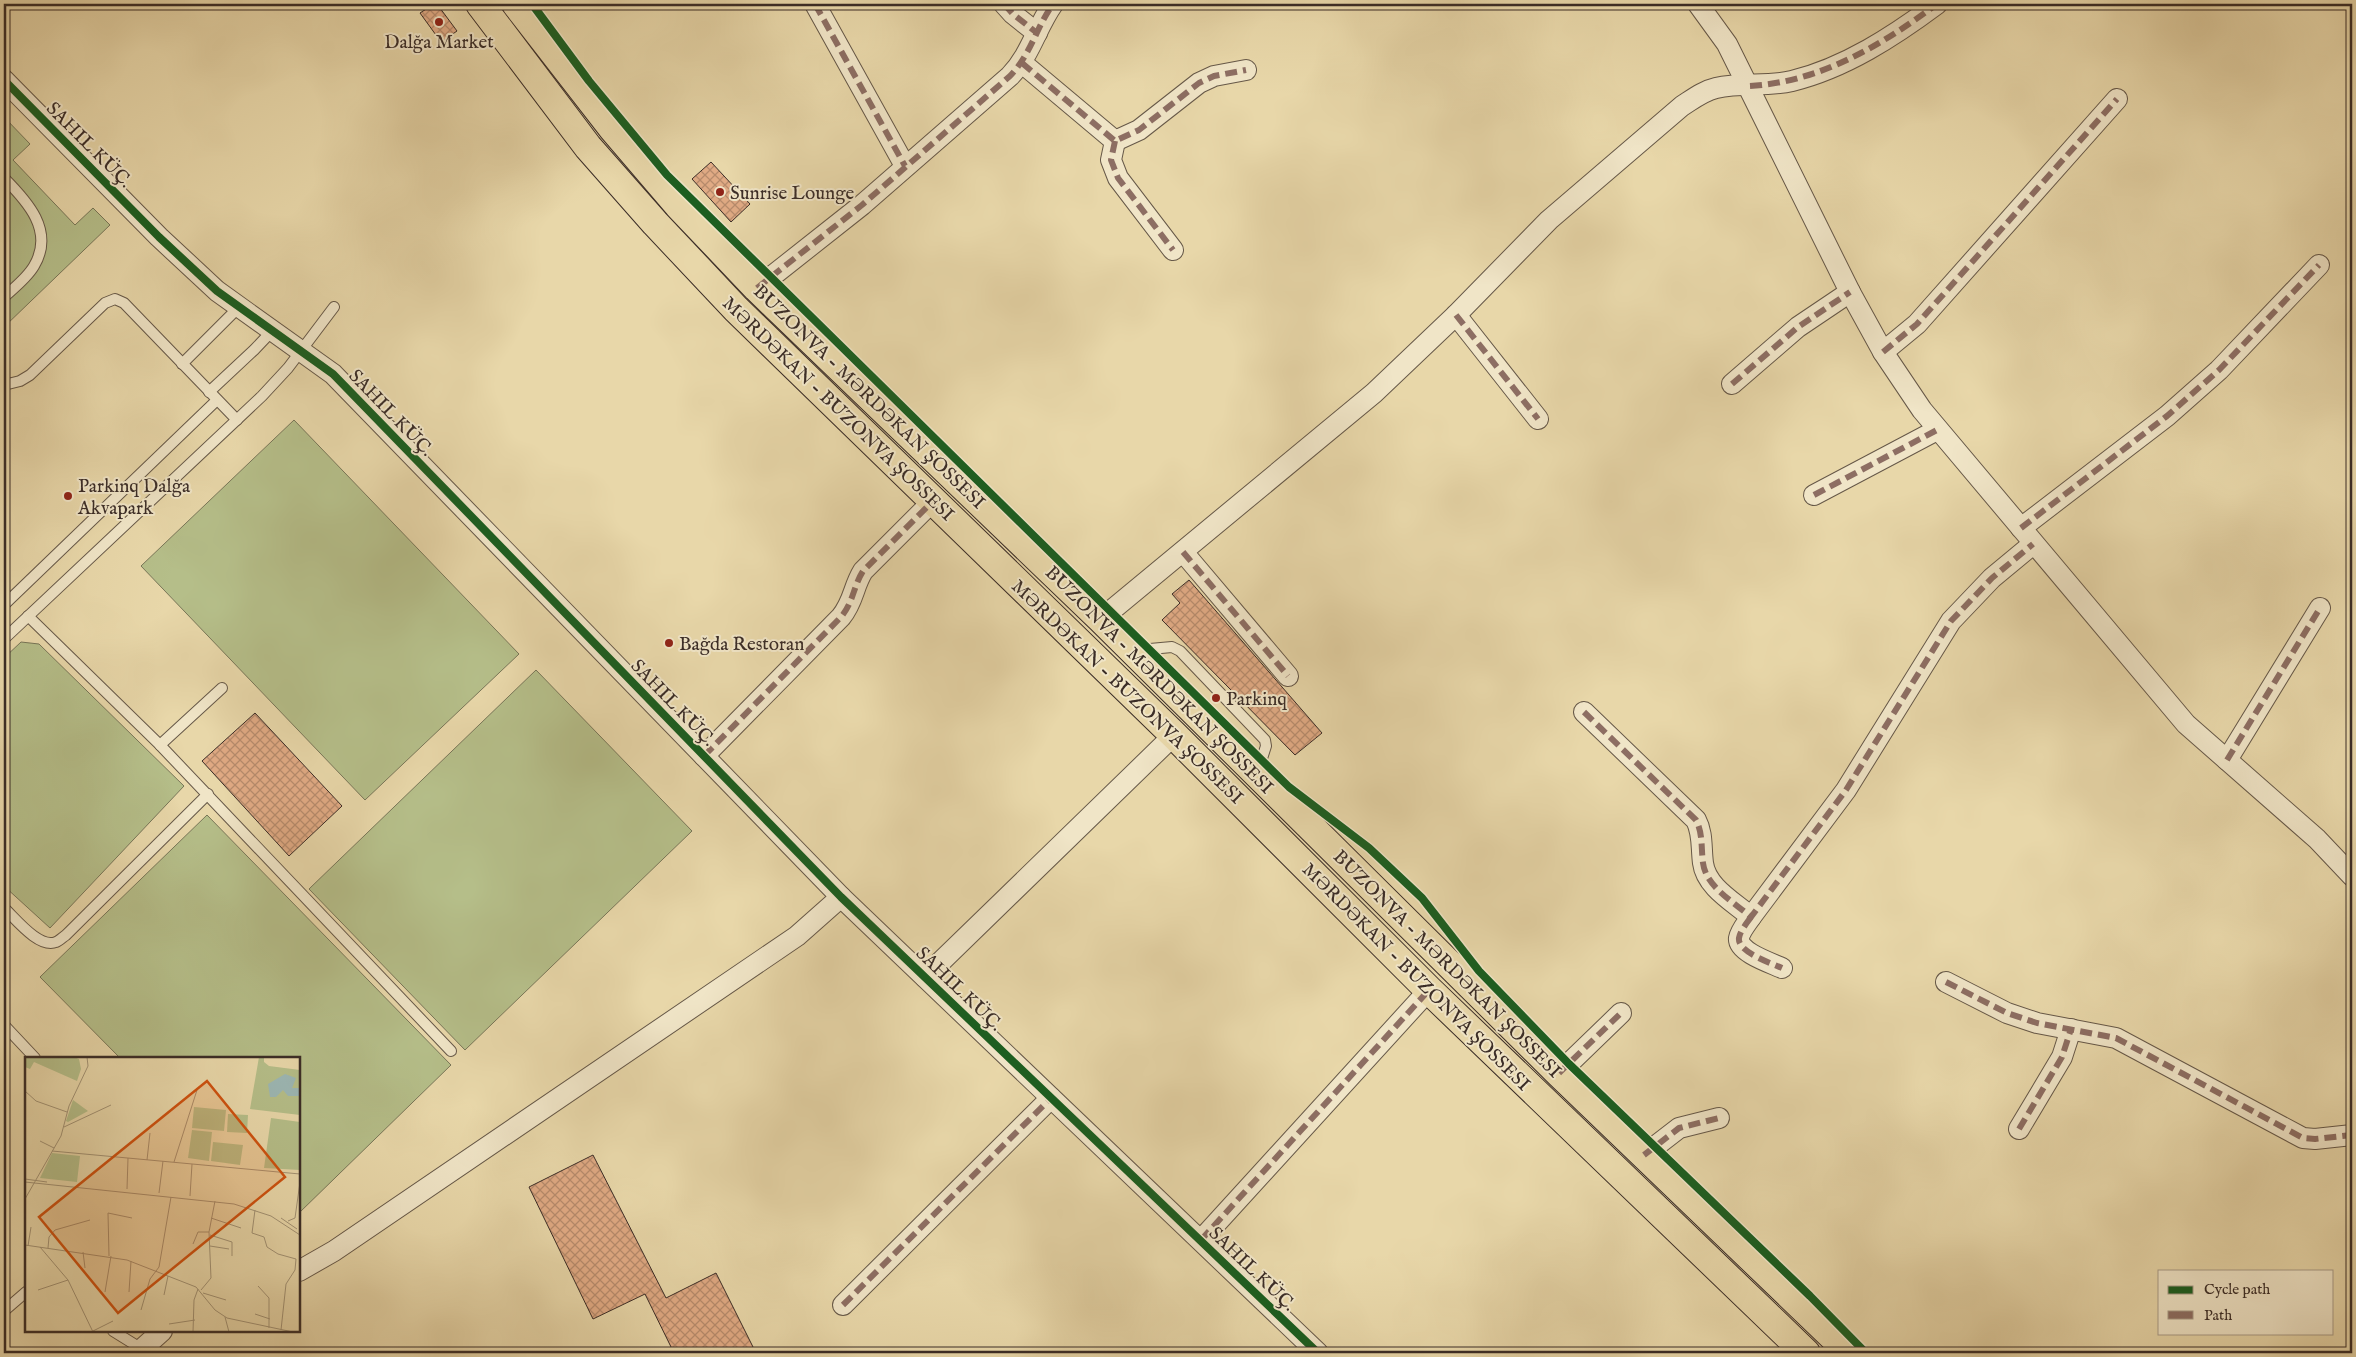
<svg xmlns="http://www.w3.org/2000/svg" width="2356" height="1357" font-family="'IM FELL English',serif">
<defs>
<pattern id="building-cross-hatch" width="8" height="8" patternUnits="userSpaceOnUse" patternTransform="scale(1.25)"><rect width="8" height="8" fill="#e0aa84"/><path d="M0 0l8 8M0 8l8-8" fill="none" stroke="#b78b6c"/></pattern>
</defs>
<rect width="100%" height="100%" fill="#e8d7a9"/>
<filter id="stains"><feTurbulence type="fractalNoise" baseFrequency=".004" numOctaves="4"/><feColorMatrix values="0 0 0 0 .2 0 0 0 0 .09 0 0 0 0 .02 0 0 0 .5 -.17"/></filter>
<radialGradient id="worn" r=".72"><stop offset=".6" stop-color="#630" stop-opacity="0"/><stop offset="1" stop-color="#630" stop-opacity=".3"/></radialGradient>
<g fill="#b5be89" stroke="#787658">
<path d="M 4,117 L 30,144 L 13,160 L 75,225 L 93,208 L 110,225 L 4,327 Z"/>
<path d="M 294,420 L 519,654 L 365,800 L 141,566 Z"/>
<path d="M 21,642 L 39,644 L 184,786 L 50,928 L 4,886 L 4,658 Z"/>
<path d="M 536,670 L 692,831 L 465,1050 L 309,889 Z"/>
<path d="M 207,815 L 451,1065 L 299,1213 L 299,1058 L 120,1058 L 40,977 Z"/>
</g>
<g fill="url(#building-cross-hatch)" stroke="#3b2d27">
<path d="M 434,4 L 437,4 L 457,31 L 441,42 L 420,13 Z"/>
<path d="M 711,162 L 750,204 L 731,222 L 692,179 Z"/>
<path d="M 1189,580 L 1322,733 L 1295,755 L 1162,620 L 1180,603 L 1172,594 Z"/>
<path d="M 255,713 L 342,806 L 289,856 L 202,761 Z"/>
<path d="M 593,1155 L 666,1298 L 716,1273 L 756,1353 L 674,1353 L 645,1294 L 593,1319 L 529,1187 Z"/>
</g>
<g fill="none" stroke-linecap="round" stroke-linejoin="round">
<g stroke="#665848" stroke-width="12">
<g id="lane">
<path d="M 4,178 C 27,201 55,231 34,266 C 27,278 14,288 4,297"/>
<path d="M 182,364 L 238,308"/>
<path d="M 4,385 L 20,381 L 30,375 L 105,303 L 115,299 L 124,303 L 237,420"/>
<path d="M 209,392 L 254,350 L 272,331"/>
<path d="M 4,605 L 217,400"/>
<path d="M 28,616 L 160,745 L 451,1051"/>
<path d="M 4,639 L 262,396 L 288,368 L 334,307"/>
<path d="M 1139,650 L 1172,647 L 1180,651 L 1265,740 L 1266,746 L 1258,771"/>
<path d="M 160,745 L 222,688"/>
<path d="M 4,908 C 15,918 39,949 56,942 C 59,941 63,937 66,935 L 208,794"/>
<path d="M 4,1025 L 35,1058"/>
<path d="M 4,1311 L 26,1292"/>
<path d="M 113,1331 L 142,1349"/>
</g>
</g>
<g stroke="#665848" stroke-width="22">
<g id="street">
<path d="M 815,4 L 905,166"/>
<path d="M 1004,4 L 1013,14 L 1037,33"/>
<path d="M 1698,4 L 1727,44 L 1850,292 L 1883,352 L 1922,410 L 2186,724 L 2317,839 L 2352,876"/>
<path d="M 1022,63 L 1115,141 L 1139,130 L 1199,83 L 1214,76 L 1246,70"/>
<path d="M 4,80 L 159,237 L 217,291 L 333,374 L 841,897 L 1318,1353"/>
<path d="M 1115,141 L 1111,160 L 1118,178 L 1173,250"/>
<path d="M 757,288 L 862,205 L 1010,76 C 1031,54 1036,28 1053,4"/>
<path d="M 1456,315 L 1538,419"/>
<path d="M 1883,352 L 1917,324 L 2117,99"/>
<path d="M 1732,384 L 1798,327 L 1850,292"/>
<path d="M 1814,495 L 1937,430"/>
<path d="M 2021,528 L 2167,416 L 2219,370 L 2319,265"/>
<path d="M 1183,552 L 1288,676"/>
<path d="M 1101,619 L 1374,393 L 1456,315 L 1549,220 L 1682,106 C 1693,99 1703,91 1716,88 C 1741,82 1767,87 1792,81 C 1845,68 1894,36 1937,4"/>
<path d="M 1584,712 L 1696,820 C 1703,833 1701,848 1703,863 C 1706,887 1734,902 1751,917 L 1846,790 L 1951,621 L 1992,578 L 2033,544"/>
<path d="M 704,756 L 841,617 C 854,601 853,587 863,571 L 933,501"/>
<path d="M 2227,760 L 2320,608"/>
<path d="M 1751,917 C 1747,923 1740,931 1739,938 C 1737,952 1771,963 1782,968"/>
<path d="M 925,977 L 1174,735"/>
<path d="M 1946,982 L 2007,1013 L 2037,1023 L 2116,1038 L 2303,1138 L 2315,1139 L 2352,1135"/>
<path d="M 1559,1073 L 1621,1013"/>
<path d="M 2019,1129 L 2062,1057 L 2071,1029"/>
<path d="M 1644,1155 L 1679,1128 L 1719,1118"/>
<path d="M 1201,1240 L 1429,990"/>
<path d="M 299,1271 L 334,1251 L 797,936 L 841,897"/>
<path d="M 843,1305 L 1051,1098"/>
<path d="M 142,1349 L 162,1331"/>
</g>
</g>
<g stroke="#3b2d27" stroke-width="30">
<g id="primary">
<path d="M 480,4 L 588,147 L 655,223 L 736,309 L 1174,735 L 1429,990 L 1806,1353"/>
<path d="M 516,4 L 613,129 L 678,205 L 757,288 L 1101,619 L 1559,1073 L 1850,1353"/>
</g>
</g>
<use href="#lane" stroke="#f0e5c7" stroke-width="10"/>
<use href="#street" stroke="#f0e5c7" stroke-width="20"/>
<use href="#primary" stroke="#e8d7a9" stroke-width="28"/>
<g stroke="#8d6e63" stroke-width="6" stroke-dasharray="12 6" stroke-linecap="butt">
<path d="M 815,4 L 905,166"/>
<path d="M 1004,4 L 1013,14 L 1037,33"/>
<path d="M 1022,63 L 1115,141 L 1139,130 L 1199,83 L 1214,76 L 1246,70"/>
<path d="M 1750,86 C 1820,82 1882,45 1937,4"/>
<path d="M 1115,141 L 1111,160 L 1118,178 L 1173,250"/>
<path d="M 757,288 L 862,205 L 1010,76 C 1031,54 1036,28 1053,4"/>
<path d="M 1456,315 L 1538,419"/>
<path d="M 1883,352 L 1917,324 L 2117,99"/>
<path d="M 1732,384 L 1798,327 L 1850,292"/>
<path d="M 1814,495 L 1937,430"/>
<path d="M 2021,528 L 2167,416 L 2219,370 L 2319,265"/>
<path d="M 1183,552 L 1288,676"/>
<path d="M 1584,712 L 1696,820 C 1703,833 1701,848 1703,863 C 1706,887 1734,902 1751,917 L 1846,790 L 1951,621 L 1992,578 L 2033,544"/>
<path d="M 704,756 L 841,617 C 854,601 853,587 863,571 L 933,501"/>
<path d="M 2227,760 L 2320,608"/>
<path d="M 1751,917 C 1747,923 1740,931 1739,938 C 1737,952 1771,963 1782,968"/>
<path d="M 1946,982 L 2007,1013 L 2037,1023 L 2116,1038 L 2303,1138 L 2315,1139 L 2352,1135"/>
<path d="M 1559,1073 L 1621,1013"/>
<path d="M 2019,1129 L 2062,1057 L 2071,1029"/>
<path d="M 1644,1155 L 1679,1128 L 1719,1118"/>
<path d="M 1201,1240 L 1429,990"/>
<path d="M 843,1305 L 1051,1098"/>
</g>
<g stroke="#f0e5c7" stroke-width="11">
<g id="cycleway">
<path d="M 532,4 L 589,81 L 667,175 L 1289,787 L 1369,848 L 1422,898 L 1479,971 L 1569,1064 L 1810,1296 L 1866,1353"/>
<path d="M 4,80 L 159,237 L 217,291 L 333,374 L 841,897 L 1318,1353"/>
</g>
</g>
<use href="#cycleway" stroke="#1b5e20" stroke-width="8"/>
</g>
<g fill="#8f2418" stroke="#f0e5c7" stroke-width="2">
<circle cx="439" cy="22" r="5"/>
<circle cx="720" cy="192" r="5"/>
<circle cx="68" cy="496" r="5"/>
<circle cx="669" cy="643" r="5"/>
<circle cx="1216" cy="698" r="5"/>
</g>
<g text-anchor="middle" stroke-width="4" stroke-linejoin="round" paint-order="stroke">
<g font-size="19" fill="#3b2d27" stroke="#f0e5c7" text-anchor="start">
<text x="439" y="48" text-anchor="middle">Dalğa Market</text>
<text x="730" y="199">Sunrise Lounge</text>
<text x="78" y="492">Parkinq Dalğa<tspan x="78" dy="22">Akvapark</tspan></text>
<text x="679" y="650">Bağda Restoran</text>
<text x="1226" y="705">Parkinq</text>
</g>
<g font-size="19" fill="#3b2d27" stroke="#f0e5c7">
<text transform="translate(90 144) rotate(45)" y="7">SAHIL KÜÇ.</text>
<text transform="translate(870 396) rotate(44)" y="7">BUZONVA - MƏRDƏKAN ŞOSSESI</text>
<text transform="translate(839 408) rotate(44)" y="7">MƏRDƏKAN - BUZONVA ŞOSSESI</text>
<text transform="translate(392 412) rotate(46)" y="7">SAHIL KÜÇ.</text>
<text transform="translate(1160 679) rotate(45)" y="7">BUZONVA - MƏRDƏKAN ŞOSSESI</text>
<text transform="translate(1128 691) rotate(44)" y="7">MƏRDƏKAN - BUZONVA ŞOSSESI</text>
<text transform="translate(674 702) rotate(46)" y="7">SAHIL KÜÇ.</text>
<text transform="translate(1448 963) rotate(45)" y="7">BUZONVA - MƏRDƏKAN ŞOSSESI</text>
<text transform="translate(1417 976) rotate(45)" y="7">MƏRDƏKAN - BUZONVA ŞOSSESI</text>
<text transform="translate(960 988) rotate(44)" y="7">SAHIL KÜÇ.</text>
<text transform="translate(1253 1268) rotate(44)" y="7">SAHIL KÜÇ.</text>
</g>
</g>
<g transform="translate(25 1057)">
<rect width="275" height="275" fill="#e8d7a9"/>
<path d="M 0,0 L 49,0 L 54,2 L 56,12 L 52,24 L 9,5 L 5,12 L 0,10 ZM 234,0 L 239,0 L 239,5 L 244,9 L 275,13 L 275,58 L 225,52 ZM 48,43 L 63,54 L 43,65 L 41,64 ZM 169,50 L 201,53 L 199,74 L 167,71 ZM 203,57 L 223,58 L 222,76 L 202,75 ZM 246,61 L 275,65 L 275,113 L 239,111 ZM 167,73 L 187,75 L 184,104 L 163,101 ZM 188,85 L 218,88 L 215,108 L 186,104 ZM 27,96 L 55,99 L 52,125 L 15,121 Z" fill="#b5be89"/>
<path d="M 260,17 L 271,21 L 267,31 L 275,31 L 274,39 L 263,39 L 258,33 L 251,40 L 245,40 L 243,27 Z" fill="#9cb7b4"/>
<path fill="none" stroke="#a39375" stroke-width="1" d="M 0,34 L 11,44 L 42,55M 39,70 L 86,48M 15,84 L 29,91M 27,94 L 275,117M 122,103 L 125,76M 149,105 L 172,33M 0,122 L 22,125M 0,125 L 209,147 L 246,159 L 275,178M 102,132 L 103,101M 134,136 L 138,104M 165,139 L 167,107M 0,142 L 36,79 L 44,49 L 63,9 L 62,0M 230,153 L 227,176 L 239,180 L 242,190 L 253,197 L 271,202 L 270,213 L 261,227 L 256,273M 186,161 L 216,171M 256,161 L 272,172M 263,164 L 270,161 L 275,125M 275,174 L 275,149M 185,178 L 207,185 L 207,199M 168,187 L 173,175 L 184,175M 0,188 L 102,203 L 171,230 L 190,253 L 202,261 L 268,275M 3,189 L 6,170M 185,189 L 204,192M 15,190 L 43,223 L 68,275M 23,191 L 24,180 L 30,173 L 65,163M 58,195 L 60,211M 84,199 L 83,156 L 107,161M 233,229 L 244,241 L 244,271M 13,233 L 43,223M 176,233 L 186,221 L 184,175 L 190,144M 80,235 L 86,199M 104,235 L 106,204M 178,236 L 201,243M 139,238 L 143,219M 116,253 L 125,222 L 134,210 L 146,140M 230,257 L 245,262M 200,260 L 204,275M 144,267 L 170,263M 68,274 L 88,264M 168,275 L 169,243 L 173,232"/>
<path fill="#ce5210" fill-opacity="0.15" stroke="#ce5210" stroke-width="2.5" d="M 182,24 L 260,120 L 93,256 L 14,160 Z"/>
<rect width="275" height="275" fill="none" stroke="#3b2d27" stroke-width="2.5"/>
</g>
<rect width="2356" height="1357" fill="none" stroke="#e8d7a9" stroke-width="20"/>
<rect x="5" y="5" width="2346" height="1347" fill="none" stroke="#3b2d27" stroke-width="2.5"/>
<rect x="10" y="10" width="2336" height="1337" fill="none" stroke="#3b2d27"/>
<rect x="2158" y="1270" width="175" height="65" fill="#f0e5c7" stroke="#a89b87"/>
<rect x="2168" y="1286" width="25" height="8" fill="#1b5e20" stroke="#a89b87"/>
<text x="2204" y="1294" font-size="15" fill="#3b2d27">Cycle path</text>
<rect x="2168" y="1311" width="25" height="8" fill="#8d6e63" stroke="#a89b87"/>
<text x="2204" y="1320" font-size="15" fill="#3b2d27">Path</text>
<rect width="100%" height="100%" filter="url(#stains)"/>
<rect width="100%" height="100%" fill="url(#worn)"/>
</svg>
